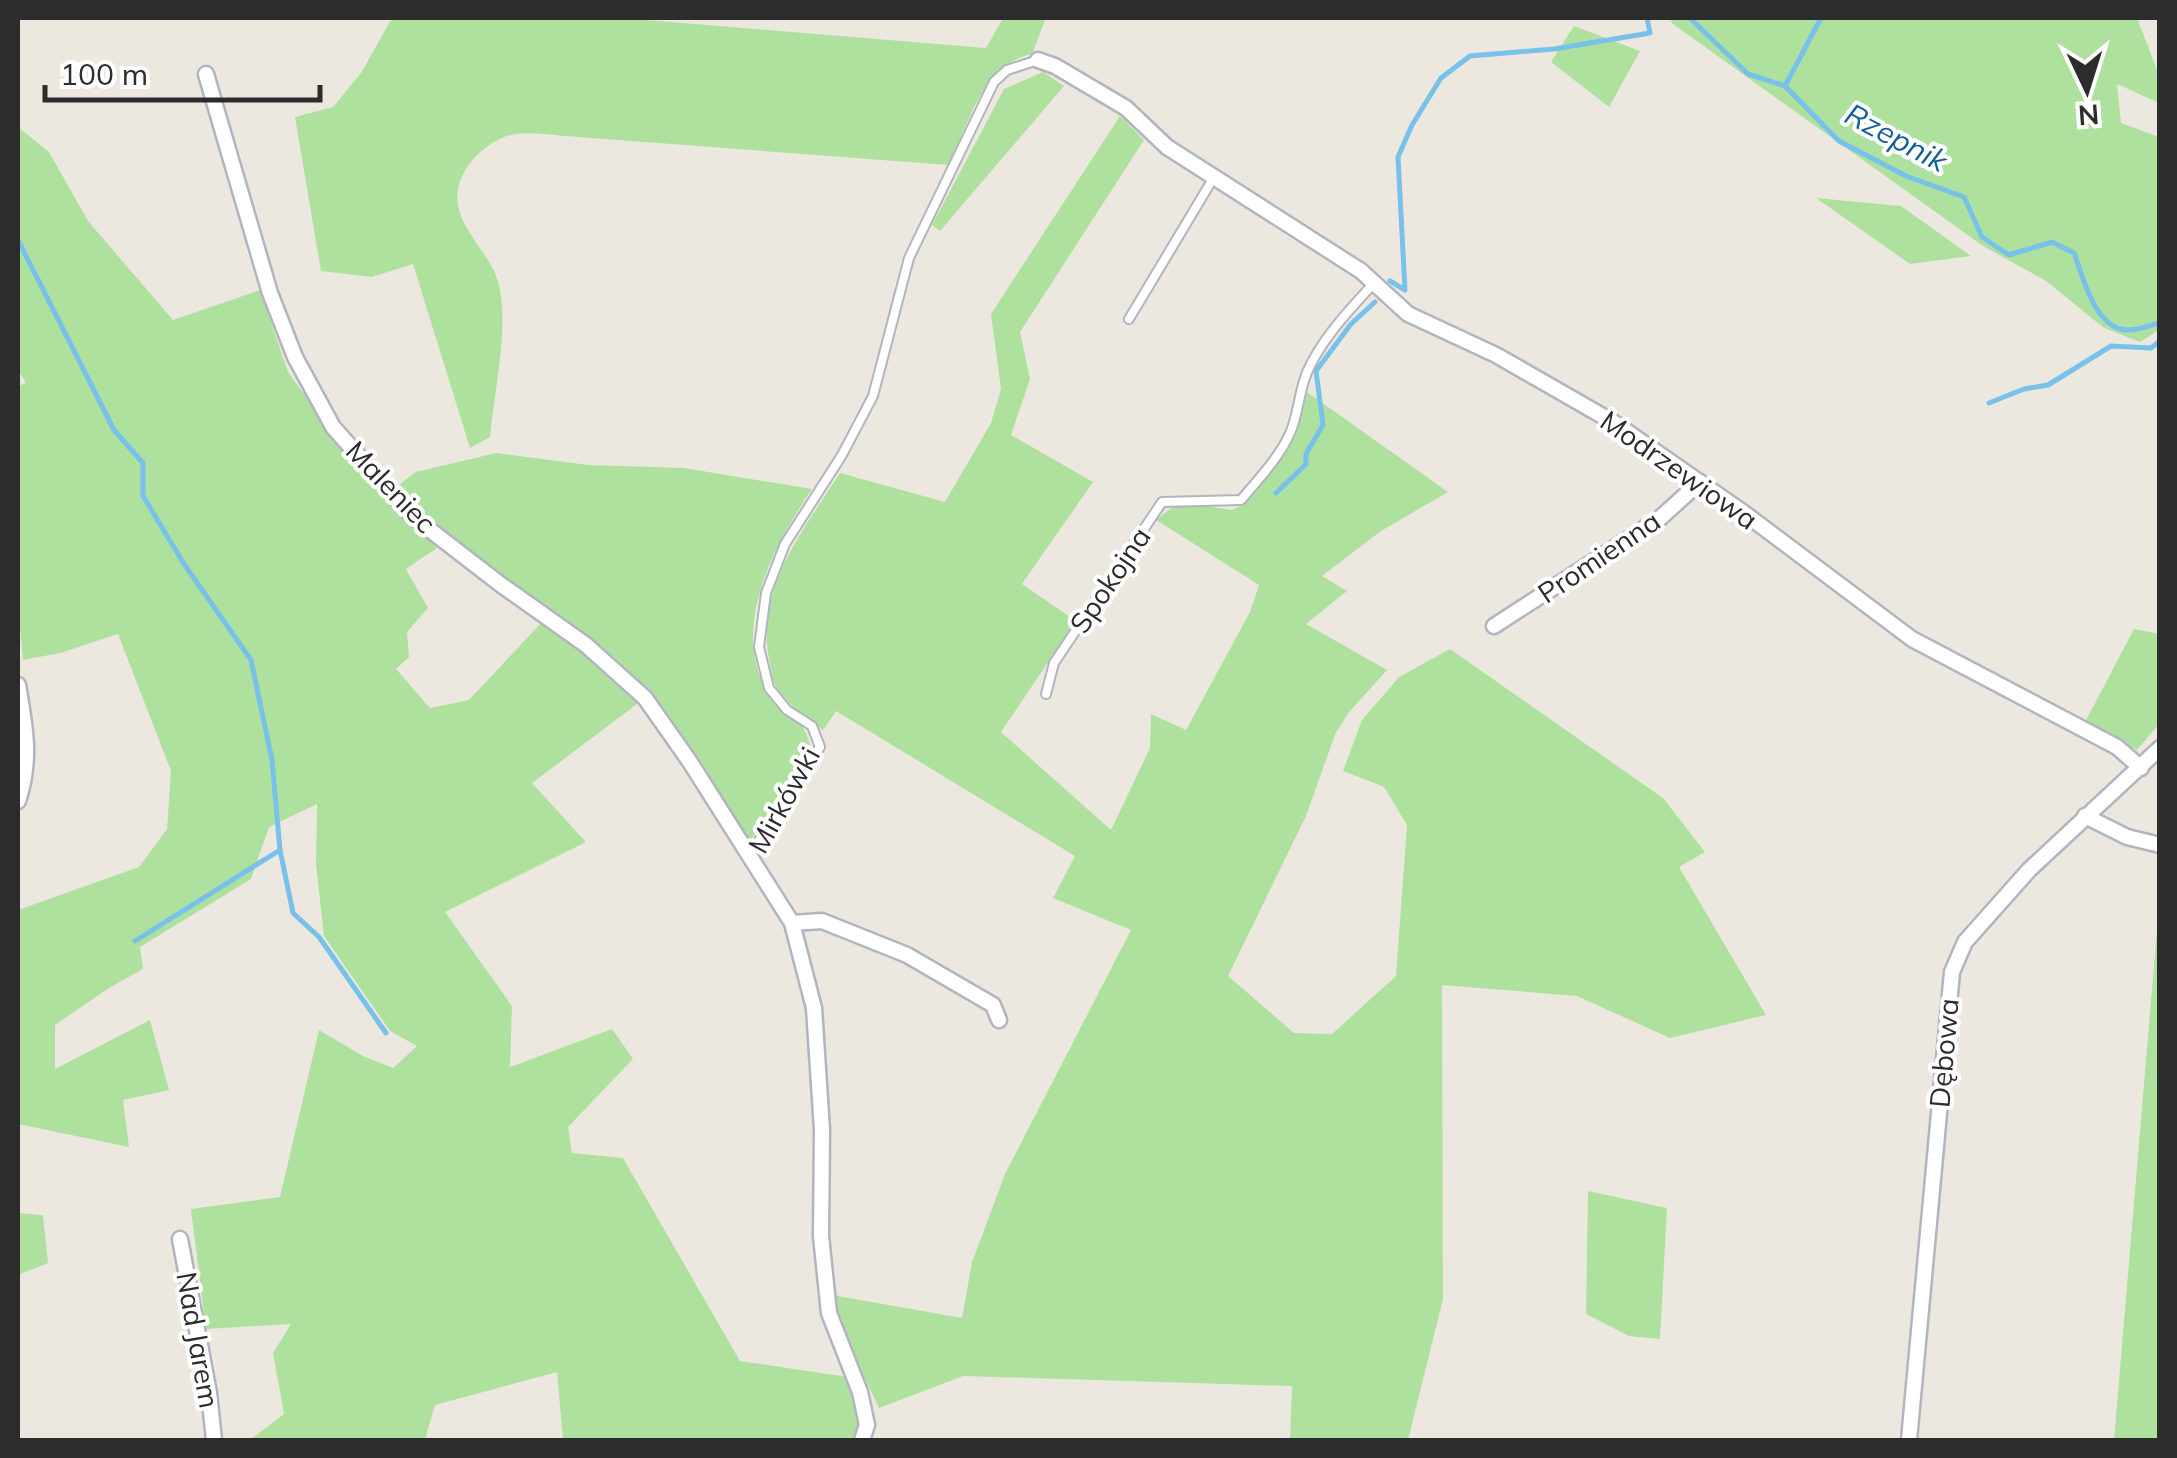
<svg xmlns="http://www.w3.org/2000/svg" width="2177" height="1458" font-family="Mulish,sans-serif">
<rect width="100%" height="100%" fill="#ede8df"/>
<g fill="#afe19e">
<path d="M 392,18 L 622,18 L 986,48 L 1003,18 L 1046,18 L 1032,54 C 982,64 968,125 949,165 L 565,136 C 549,135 519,130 504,137 C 470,152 445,187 464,223 C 476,246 496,264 500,290 C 508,334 494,392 490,437 L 470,448 L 413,264 L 372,277 L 321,271 L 295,117 L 333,107 L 361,73 Z"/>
<path d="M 1669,18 L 2137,18 L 2159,75 L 2159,103 L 2117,84 L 2121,123 L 2159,137 L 2159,330 L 2140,342 L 2104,328 L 2046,281 L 1983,246 L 1673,24 Z"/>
<path d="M 1574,26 L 1640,51 L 1609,107 L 1551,62 Z"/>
<path d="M 1043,72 L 1064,86 L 940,231 L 932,225 L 1004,89 Z"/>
<path d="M 1120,116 L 1144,140 L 1020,332 L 1030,379 L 1011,435 L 1093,482 L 1022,584 L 1076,621 L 1001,732 L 1111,830 L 1150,748 L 1151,714 L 1186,730 L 1250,612 L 1259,585 L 1156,520 L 1179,502 L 1232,510 L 1245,504 L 1272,470 L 1298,425 L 1307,392 L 1448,492 L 1381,531 L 1322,576 L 1347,591 L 1306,624 L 1387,670 L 1350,711 L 1336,732 L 1306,816 L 1228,976 L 1294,1033 L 1332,1034 L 1396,976 L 1407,825 L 1384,787 L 1343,771 L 1362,720 L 1399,677 L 1450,649 L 1663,798 L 1705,852 L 1679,867 L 1766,1015 L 1670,1038 L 1577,996 L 1442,985 L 1443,1299 L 1408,1440 L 1290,1440 L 1292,1386 L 963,1376 L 879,1408 L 845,1337 L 832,1295 L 962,1318 L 972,1262 L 1005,1174 L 1131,930 L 1053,898 L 1075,856 L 836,711 L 823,730 C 807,718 788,705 777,688 C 772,680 771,667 769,658 C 755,588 805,528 840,473 L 945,502 L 991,423 L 1001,389 L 991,314 Z"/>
<path d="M 18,127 L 49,152 L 88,221 L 173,320 L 260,290 L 288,372 L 344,449 L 437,548 L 406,569 L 428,608 L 407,632 L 409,657 L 396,669 L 430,708 L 469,700 L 543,621 L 641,701 L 532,783 L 586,842 L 445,912 L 512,1006 L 510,1067 L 612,1029 L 633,1059 L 568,1127 L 572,1153 L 623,1158 L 740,1361 L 848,1377 L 859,1424 L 855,1440 L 563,1440 L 557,1372 L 435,1405 L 425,1440 L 250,1440 L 284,1414 L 273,1353 L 291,1324 L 206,1329 L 191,1209 L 280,1197 L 319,1030 L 363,1056 L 393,1068 L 417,1046 L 390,1031 L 324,936 L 316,864 L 317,804 L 269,827 L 251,879 L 140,947 L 143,969 L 109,988 L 55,1025 L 55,1069 L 150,1020 L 169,1090 L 123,1100 L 129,1147 L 18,1124 L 18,910 L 139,867 L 167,829 L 171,771 L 118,634 L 60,653 L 23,660 L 18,605 L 18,386 L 26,383 L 18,370 Z"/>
<path d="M 1816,198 L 1901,206 L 1971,256 L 1910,264 Z"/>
<path d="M 496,453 L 588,465 L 684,468 L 812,489 C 775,544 731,623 766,690 C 780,716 804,712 811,749 L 749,843 C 709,780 671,707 612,659 C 541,600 458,557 396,487 L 416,472 Z"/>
<path d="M 2134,629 L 2160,634 L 2159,724 L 2137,750 L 2085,722 Z"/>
<path d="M 2159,906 L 2159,1440 L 2114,1440 Z"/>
<path d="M 1588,1191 L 1667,1208 L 1660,1339 L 1629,1336 L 1586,1314 Z"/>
<path d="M 18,1213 L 43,1215 L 48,1263 L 18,1275 Z"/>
</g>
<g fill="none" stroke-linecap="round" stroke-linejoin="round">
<g stroke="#77c1ea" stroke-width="5">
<path d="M 1690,18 L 1748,74 L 1785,86 L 1839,141 L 1906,176 L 1964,197 L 1982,237 L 2009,255 L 2052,242 L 2074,253 C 2083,277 2095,329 2127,330 C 2138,331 2149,325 2160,323"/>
<path d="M 1785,86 L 1821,18"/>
<path d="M 18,240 L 114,430 L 143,463 L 143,496 L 184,564 L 251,660 L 272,760 L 280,850 L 293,913 L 319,937 L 386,1033"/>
<path d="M 1390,281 L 1405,290 L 1398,157 L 1412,125 L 1441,78 L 1470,56 L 1554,49 L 1650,33 L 1647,18"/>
<path d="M 1989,403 L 2024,389 L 2048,385 L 2111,346 L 2151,348 L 2160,341"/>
<path d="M 1276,493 L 1306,464 L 1306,454 L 1323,425 L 1316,371 L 1351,324 L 1375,302"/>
<path d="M 135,941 L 280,850"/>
</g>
<g stroke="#b2b4bf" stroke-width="12">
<g id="lane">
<path d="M 1129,319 L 1214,177"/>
<path d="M 1046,694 L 1054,663 L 1162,502 L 1241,500 C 1260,477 1286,451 1294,422 C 1300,402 1301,381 1312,362 C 1328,332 1352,307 1375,282"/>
<path d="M 749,856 L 820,747 L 812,726 L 787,710 L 769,688 L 759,647 L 766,593 L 785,544 L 842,455 L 873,396 L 909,258 L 994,82 L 1007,70 L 1038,60"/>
</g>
</g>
<g stroke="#b2b4bf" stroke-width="19">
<g id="street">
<path d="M 1038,60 L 1055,66 L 1126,108 L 1167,147 L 1361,271 L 1408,314 L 1496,355 L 1613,422 L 1744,513 L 1912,639 L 2117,747 L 2141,768"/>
<path d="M 206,74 L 270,293 L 295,357 L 333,427 L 412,516 L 500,584 L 586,645 L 645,698 L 690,762 L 792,923 L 814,1008 L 822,1130 L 821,1236 L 829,1313 L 860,1392 L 867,1425 L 862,1440"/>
<path d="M 1494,626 L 1659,519 L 1700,482"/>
<path d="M 18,685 C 25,726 32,759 18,801"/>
<path d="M 2085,816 L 2127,837 L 2160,845"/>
<path d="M 792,923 L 822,921 L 907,955 L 993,1005 L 999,1020"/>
<path d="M 180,1239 L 209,1393 L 214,1440"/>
<path d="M 1909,1440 L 1952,972 L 1965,942 L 2029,870 L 2160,748"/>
</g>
</g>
<use href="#lane" stroke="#fff" stroke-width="8"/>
<use href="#street" stroke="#fff" stroke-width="14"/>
</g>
<g text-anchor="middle" stroke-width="8" stroke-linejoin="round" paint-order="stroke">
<g font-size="28" fill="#2c2c2c" stroke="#fff">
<text transform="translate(1679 470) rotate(35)" y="10">Modrzewiowa</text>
<text transform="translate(391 487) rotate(46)" y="10">Maleniec</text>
<text transform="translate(1599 557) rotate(-34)" y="10">Promienna</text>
<text transform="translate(1110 580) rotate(-56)" y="10">Spokojna</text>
<text transform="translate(784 800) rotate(-61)" y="10">Mirkówki</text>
<text transform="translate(1944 1053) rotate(-85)" y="10">Dębowa</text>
<text transform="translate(198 1340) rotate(80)" y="10">Nad Jarem</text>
</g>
<g font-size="30" font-style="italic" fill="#135f99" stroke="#fff">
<text transform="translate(1896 138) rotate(28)" y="10">Rzepnik</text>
</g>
</g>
<rect width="2177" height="1458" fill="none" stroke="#2c2c2c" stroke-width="40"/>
<g transform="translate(2087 90) rotate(176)" stroke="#ffffff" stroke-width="8" paint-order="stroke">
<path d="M0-8L18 38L0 25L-18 38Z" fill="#2c2c2c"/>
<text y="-15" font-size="28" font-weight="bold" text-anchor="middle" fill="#2c2c2c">N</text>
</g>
<path d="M45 85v15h275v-15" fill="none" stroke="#2c2c2c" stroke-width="5"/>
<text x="60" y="85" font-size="30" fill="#2c2c2c" stroke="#ffffff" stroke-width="8" paint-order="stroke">100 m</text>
</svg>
